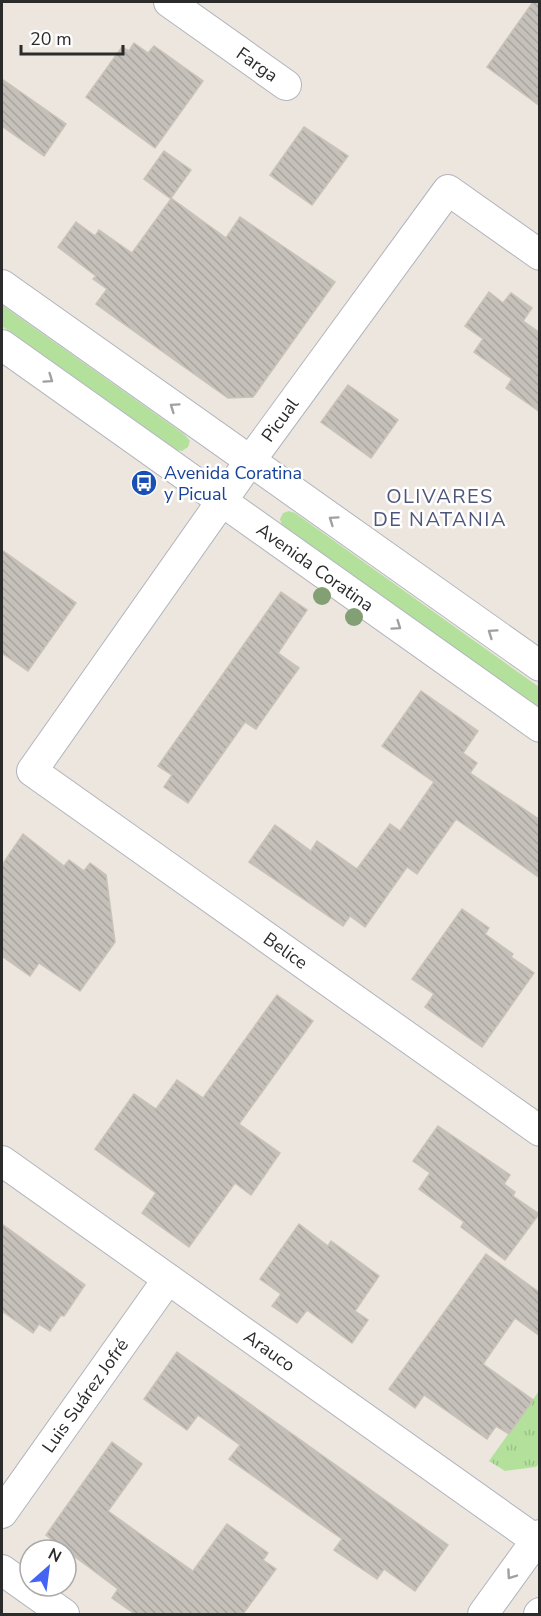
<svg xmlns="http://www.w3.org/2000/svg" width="541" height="1616" font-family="'Nunito Sans',sans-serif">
<defs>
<pattern id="park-tufts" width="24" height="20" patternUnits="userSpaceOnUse" patternTransform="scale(1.5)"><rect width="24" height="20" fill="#b3e19c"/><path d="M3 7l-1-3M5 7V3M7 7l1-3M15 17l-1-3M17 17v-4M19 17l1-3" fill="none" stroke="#9ac187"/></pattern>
<pattern id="building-back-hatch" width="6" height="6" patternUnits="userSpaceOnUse" patternTransform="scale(1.5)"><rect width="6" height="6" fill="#c5c0b9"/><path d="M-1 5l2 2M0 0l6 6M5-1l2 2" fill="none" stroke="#a9a59f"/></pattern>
</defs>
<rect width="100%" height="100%" fill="#ece6de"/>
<g fill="#b3e19c">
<path d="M 2,305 L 184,434 L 190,441 L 188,447 L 182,451 L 177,450 L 2,326 Z"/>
<path d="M 289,511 L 295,513 L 539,687 L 539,707 L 282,525 L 280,519 L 283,513 Z"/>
</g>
<path fill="url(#park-tufts)" d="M 539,1391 L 540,1462 L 536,1467 L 505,1471 L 489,1461 Z"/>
<g fill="url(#building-back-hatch)" stroke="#c8c2b7" stroke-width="1.5">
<path d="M 533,2 L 540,2 L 540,106 L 487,67 Z"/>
<path d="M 134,43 L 148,53 L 154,46 L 203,81 L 155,148 L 86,97 L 122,47 L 129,51 Z"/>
<path d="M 2,79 L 66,124 L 44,156 L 2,126 Z"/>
<path d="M 304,127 L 348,156 L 312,205 L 270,175 Z"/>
<path d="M 164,151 L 191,170 L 171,198 L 226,238 L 240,217 L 335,282 L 253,397 L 228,398 L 96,304 L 107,289 L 93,279 L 96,276 L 58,247 L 76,222 L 95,236 L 99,230 L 132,253 L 171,199 L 144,179 Z"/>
<path d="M 489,292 L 503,303 L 511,293 L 532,308 L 523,321 L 540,333 L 540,412 L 506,388 L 512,379 L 474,352 L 483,339 L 465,326 Z"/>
<path d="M 348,385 L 398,420 L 371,458 L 321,422 Z"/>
<path d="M 2,550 L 76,603 L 28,671 L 2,653 Z"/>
<path d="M 281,592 L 307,610 L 278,653 L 299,668 L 256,729 L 245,722 L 188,803 L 164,787 L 172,775 L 158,766 Z"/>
<path d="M 421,691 L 478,731 L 463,753 L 477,763 L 470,773 L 540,820 L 540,878 L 456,819 L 417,874 L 407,867 L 365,927 L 350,916 L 343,926 L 249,862 L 275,825 L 311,851 L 317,841 L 357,869 L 390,824 L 400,831 L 434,782 L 382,746 Z"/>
<path d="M 23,834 L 64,866 L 69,860 L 84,871 L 90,863 L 106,875 L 115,942 L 80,991 L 39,963 L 30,976 L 2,956 L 2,865 Z"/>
<path d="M 462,909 L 489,928 L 485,934 L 513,954 L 511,957 L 534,973 L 482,1047 L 425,1007 L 434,994 L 412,979 Z"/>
<path d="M 277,995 L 313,1021 L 239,1124 L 280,1153 L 251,1195 L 235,1183 L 189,1247 L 142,1213 L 156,1193 L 95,1149 L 134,1094 L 156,1109 L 177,1080 L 203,1098 Z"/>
<path d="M 438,1126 L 510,1175 L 504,1184 L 515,1192 L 513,1196 L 539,1214 L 505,1260 L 461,1227 L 464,1222 L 419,1189 L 430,1173 L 413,1161 Z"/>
<path d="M 2,1224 L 85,1285 L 64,1316 L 61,1315 L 50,1331 L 39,1324 L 33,1333 L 2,1311 Z"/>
<path d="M 299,1224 L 328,1246 L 331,1241 L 379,1276 L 355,1311 L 368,1320 L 352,1343 L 307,1310 L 297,1323 L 272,1306 L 281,1294 L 260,1279 Z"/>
<path d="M 486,1254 L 540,1293 L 540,1336 L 515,1318 L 483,1364 L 533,1400 L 509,1434 L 496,1426 L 487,1439 L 424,1395 L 415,1408 L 389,1389 Z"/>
<path d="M 177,1352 L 448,1545 L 415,1591 L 384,1569 L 377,1579 L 334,1550 L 342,1539 L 229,1459 L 240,1445 L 198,1415 L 187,1430 L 144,1399 Z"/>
<path d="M 112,1442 L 142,1464 L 108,1511 L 151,1542 L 193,1571 L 227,1524 L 268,1553 L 263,1560 L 276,1569 L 243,1614 L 135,1614 L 112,1598 L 118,1589 L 46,1535 Z"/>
</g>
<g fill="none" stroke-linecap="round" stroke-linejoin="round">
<g stroke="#b1b4be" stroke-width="32">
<g id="street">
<path id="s1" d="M 169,2 L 286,85"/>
<path id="s2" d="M 540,255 L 448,190 L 250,461 L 32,771 L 540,1131"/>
<path d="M 2,285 L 540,666"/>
<path id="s3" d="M 2,345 L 540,727"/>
<path id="s4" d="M 2,1161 L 540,1543"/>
<path id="s5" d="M 2,1513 L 168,1279"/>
<path d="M 2,1570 L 64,1614"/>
<path d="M 483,1614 L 540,1535"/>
<path d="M 539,1614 L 540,1613"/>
</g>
</g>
<use href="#street" stroke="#fff" stroke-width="30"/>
</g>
<g fill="#82a074">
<circle cx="322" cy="596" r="9"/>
<circle cx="354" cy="617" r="9"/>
</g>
<defs><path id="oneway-chevron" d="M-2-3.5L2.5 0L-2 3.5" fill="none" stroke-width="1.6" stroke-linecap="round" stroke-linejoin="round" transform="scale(1.5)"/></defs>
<g stroke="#a0a0a0">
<use href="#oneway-chevron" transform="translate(49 379) rotate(35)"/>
<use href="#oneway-chevron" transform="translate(174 407) rotate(-145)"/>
<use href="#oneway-chevron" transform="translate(333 520) rotate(-145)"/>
<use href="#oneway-chevron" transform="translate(397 626) rotate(35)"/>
<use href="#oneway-chevron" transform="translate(492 633) rotate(-145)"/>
<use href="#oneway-chevron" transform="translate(511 1575) rotate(125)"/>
</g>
<defs>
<g id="bus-disc" transform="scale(1.35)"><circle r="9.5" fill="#1a4fb4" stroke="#fff"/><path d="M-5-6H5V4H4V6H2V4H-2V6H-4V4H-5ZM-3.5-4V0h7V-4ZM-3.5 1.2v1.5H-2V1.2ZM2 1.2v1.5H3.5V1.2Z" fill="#fff"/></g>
</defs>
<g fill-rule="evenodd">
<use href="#bus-disc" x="144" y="483"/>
</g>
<g text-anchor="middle" stroke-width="5" stroke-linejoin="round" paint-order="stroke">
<g font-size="18" fill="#2b2b2b" stroke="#fff">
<text dy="6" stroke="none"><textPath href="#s1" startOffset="108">Farga</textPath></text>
<text transform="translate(280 420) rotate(-54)" y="6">Picual</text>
<text dy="6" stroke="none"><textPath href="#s3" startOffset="384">Avenida Coratina</textPath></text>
<text dy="6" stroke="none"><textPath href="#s2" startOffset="1138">Belice</textPath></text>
<text dy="6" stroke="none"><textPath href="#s4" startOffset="328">Arauco</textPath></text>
<text dy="6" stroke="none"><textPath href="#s5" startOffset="144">Luis Suárez Jofré</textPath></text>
</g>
<g font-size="18" fill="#164399" stroke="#fff" text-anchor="start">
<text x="164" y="479">Avenida Coratina<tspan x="164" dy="21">y Picual</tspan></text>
</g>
<g font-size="20" letter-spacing="1.5" fill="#4d557a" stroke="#fff">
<text x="440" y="503">OLIVARES<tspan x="440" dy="23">DE NATANIA</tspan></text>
</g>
</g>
<rect width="541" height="1616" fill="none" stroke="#2b2b2b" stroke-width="6"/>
<g transform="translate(48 1568) rotate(28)"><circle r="28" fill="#ffffff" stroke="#aaaaaa" stroke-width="1.5"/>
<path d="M0-4.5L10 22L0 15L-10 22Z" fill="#4464f3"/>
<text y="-9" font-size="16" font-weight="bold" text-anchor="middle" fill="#2b2b2b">N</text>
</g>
<path d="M21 45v9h102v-9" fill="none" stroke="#2b2b2b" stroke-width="3"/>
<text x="30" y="45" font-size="18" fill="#2b2b2b" stroke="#ffffff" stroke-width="4.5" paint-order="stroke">20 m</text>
</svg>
